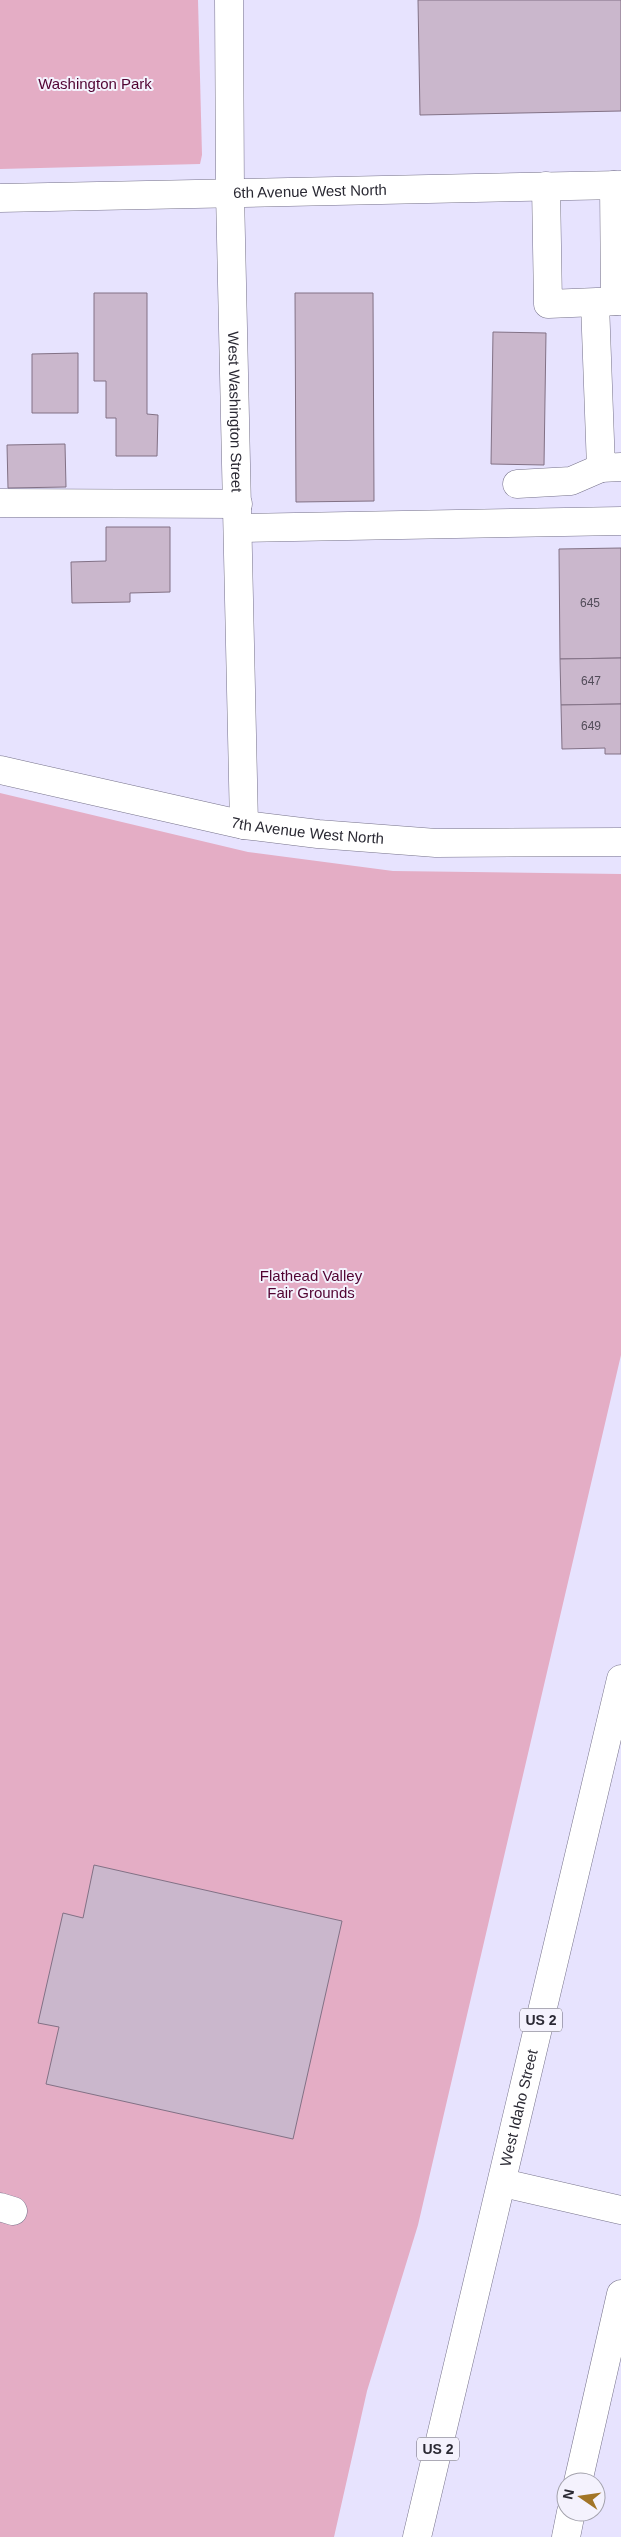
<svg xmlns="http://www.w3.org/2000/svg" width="621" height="2537" font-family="Helvetica,sans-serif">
<rect width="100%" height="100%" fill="#e7e3fe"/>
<g fill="#e4adc5">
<path d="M 0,0 L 198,0 L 202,155 L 200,164 L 0,169 Z"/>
<path d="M 0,793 L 248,852 L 393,871 L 621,874 L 621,1355 L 418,2225 L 367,2391 L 334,2537 L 0,2537 Z"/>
</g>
<g fill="#cab7cc" stroke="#827185">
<path d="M 418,0 L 621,0 L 621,111 L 420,115 Z"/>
<path d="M 94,293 L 147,293 L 147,414 L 158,415 L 157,456 L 116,456 L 116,418 L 106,418 L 106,381 L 94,381 Z"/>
<path d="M 295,293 L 373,293 L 374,501 L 296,502 Z"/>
<path d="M 493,332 L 546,333 L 544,465 L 491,464 Z"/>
<path d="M 78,353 L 78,413 L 32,413 L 32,354 Z"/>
<path d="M 65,444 L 66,487 L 8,488 L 7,445 Z"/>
<path d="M 106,527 L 170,527 L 170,592 L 130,593 L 130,602 L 72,603 L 71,562 L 106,561 Z"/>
<path d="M 621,548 L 621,658 L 560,659 L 559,549 Z"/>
<path d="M 621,658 L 621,704 L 561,705 L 560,659 Z"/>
<path d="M 621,704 L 621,754 L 605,754 L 605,748 L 562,749 L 561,705 Z"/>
<path d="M 94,1865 L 342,1921 L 293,2139 L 46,2084 L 59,2027 L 38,2023 L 63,1913 L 83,1918 Z"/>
</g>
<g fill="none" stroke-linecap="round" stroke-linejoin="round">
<g stroke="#76728a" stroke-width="29">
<g id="minor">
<path id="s1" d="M 229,0 L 230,193 L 244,825"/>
<path d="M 614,185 L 615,301"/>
<path d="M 546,186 L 548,304 L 621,301"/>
<path id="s2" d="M 0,198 L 621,185"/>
<path d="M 595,303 L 601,468 L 621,467"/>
<path d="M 517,484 L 571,481 L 601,468"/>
<path d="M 0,503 L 238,504"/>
<path d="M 239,528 L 621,521"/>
<path id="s3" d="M 0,770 L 244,825 L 318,834 L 436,843 L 621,842"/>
<path d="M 503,2183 L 621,2210"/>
<path d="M 0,2207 L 13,2211"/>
<path d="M 578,2482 L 621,2294"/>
<path d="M 566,2537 L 571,2512"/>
</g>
</g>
<g stroke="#76728a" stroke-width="29">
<g id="highway">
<path id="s4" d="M 417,2537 L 621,1679"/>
</g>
</g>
<use href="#minor" stroke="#fff" stroke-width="28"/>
<use href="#highway" stroke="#fff" stroke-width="28"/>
</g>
<g text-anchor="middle" stroke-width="4" stroke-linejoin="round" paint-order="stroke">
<g font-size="12" fill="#524c59">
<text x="590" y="607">645</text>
<text x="591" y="685">647</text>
<text x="591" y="730">649</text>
</g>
<g fill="#f4f2fd" stroke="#676570" stroke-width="1">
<rect x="520" y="2008.5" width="42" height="23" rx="4"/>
<rect x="417" y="2437.5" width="42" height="23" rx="4"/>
</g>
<g font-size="14" font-weight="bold" fill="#2a2933">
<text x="541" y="2025">US 2</text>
<text x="438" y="2454">US 2</text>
</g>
<g font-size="15" fill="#510332" stroke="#f4f2fd">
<text x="95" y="89">Washington Park</text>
<text x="311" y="1281">Flathead Valley<tspan x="311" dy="17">Fair Grounds</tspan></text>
</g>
<g font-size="15" fill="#2a2933" stroke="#f4f2fd">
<text dy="5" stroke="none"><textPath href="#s2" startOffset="310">6th Avenue West North</textPath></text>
<text dy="5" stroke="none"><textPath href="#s1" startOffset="412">West Washington Street</textPath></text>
<text dy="5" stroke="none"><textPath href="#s3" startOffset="314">7th Avenue West North</textPath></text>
<text dy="5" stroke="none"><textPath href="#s4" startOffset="441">West Idaho Street</textPath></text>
</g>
</g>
<g transform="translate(581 2497) rotate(283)"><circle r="24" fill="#f4f2fd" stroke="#a3a2ac"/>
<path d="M0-4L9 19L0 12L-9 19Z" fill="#a27527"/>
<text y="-8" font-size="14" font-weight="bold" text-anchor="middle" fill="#2a2933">N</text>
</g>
</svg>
